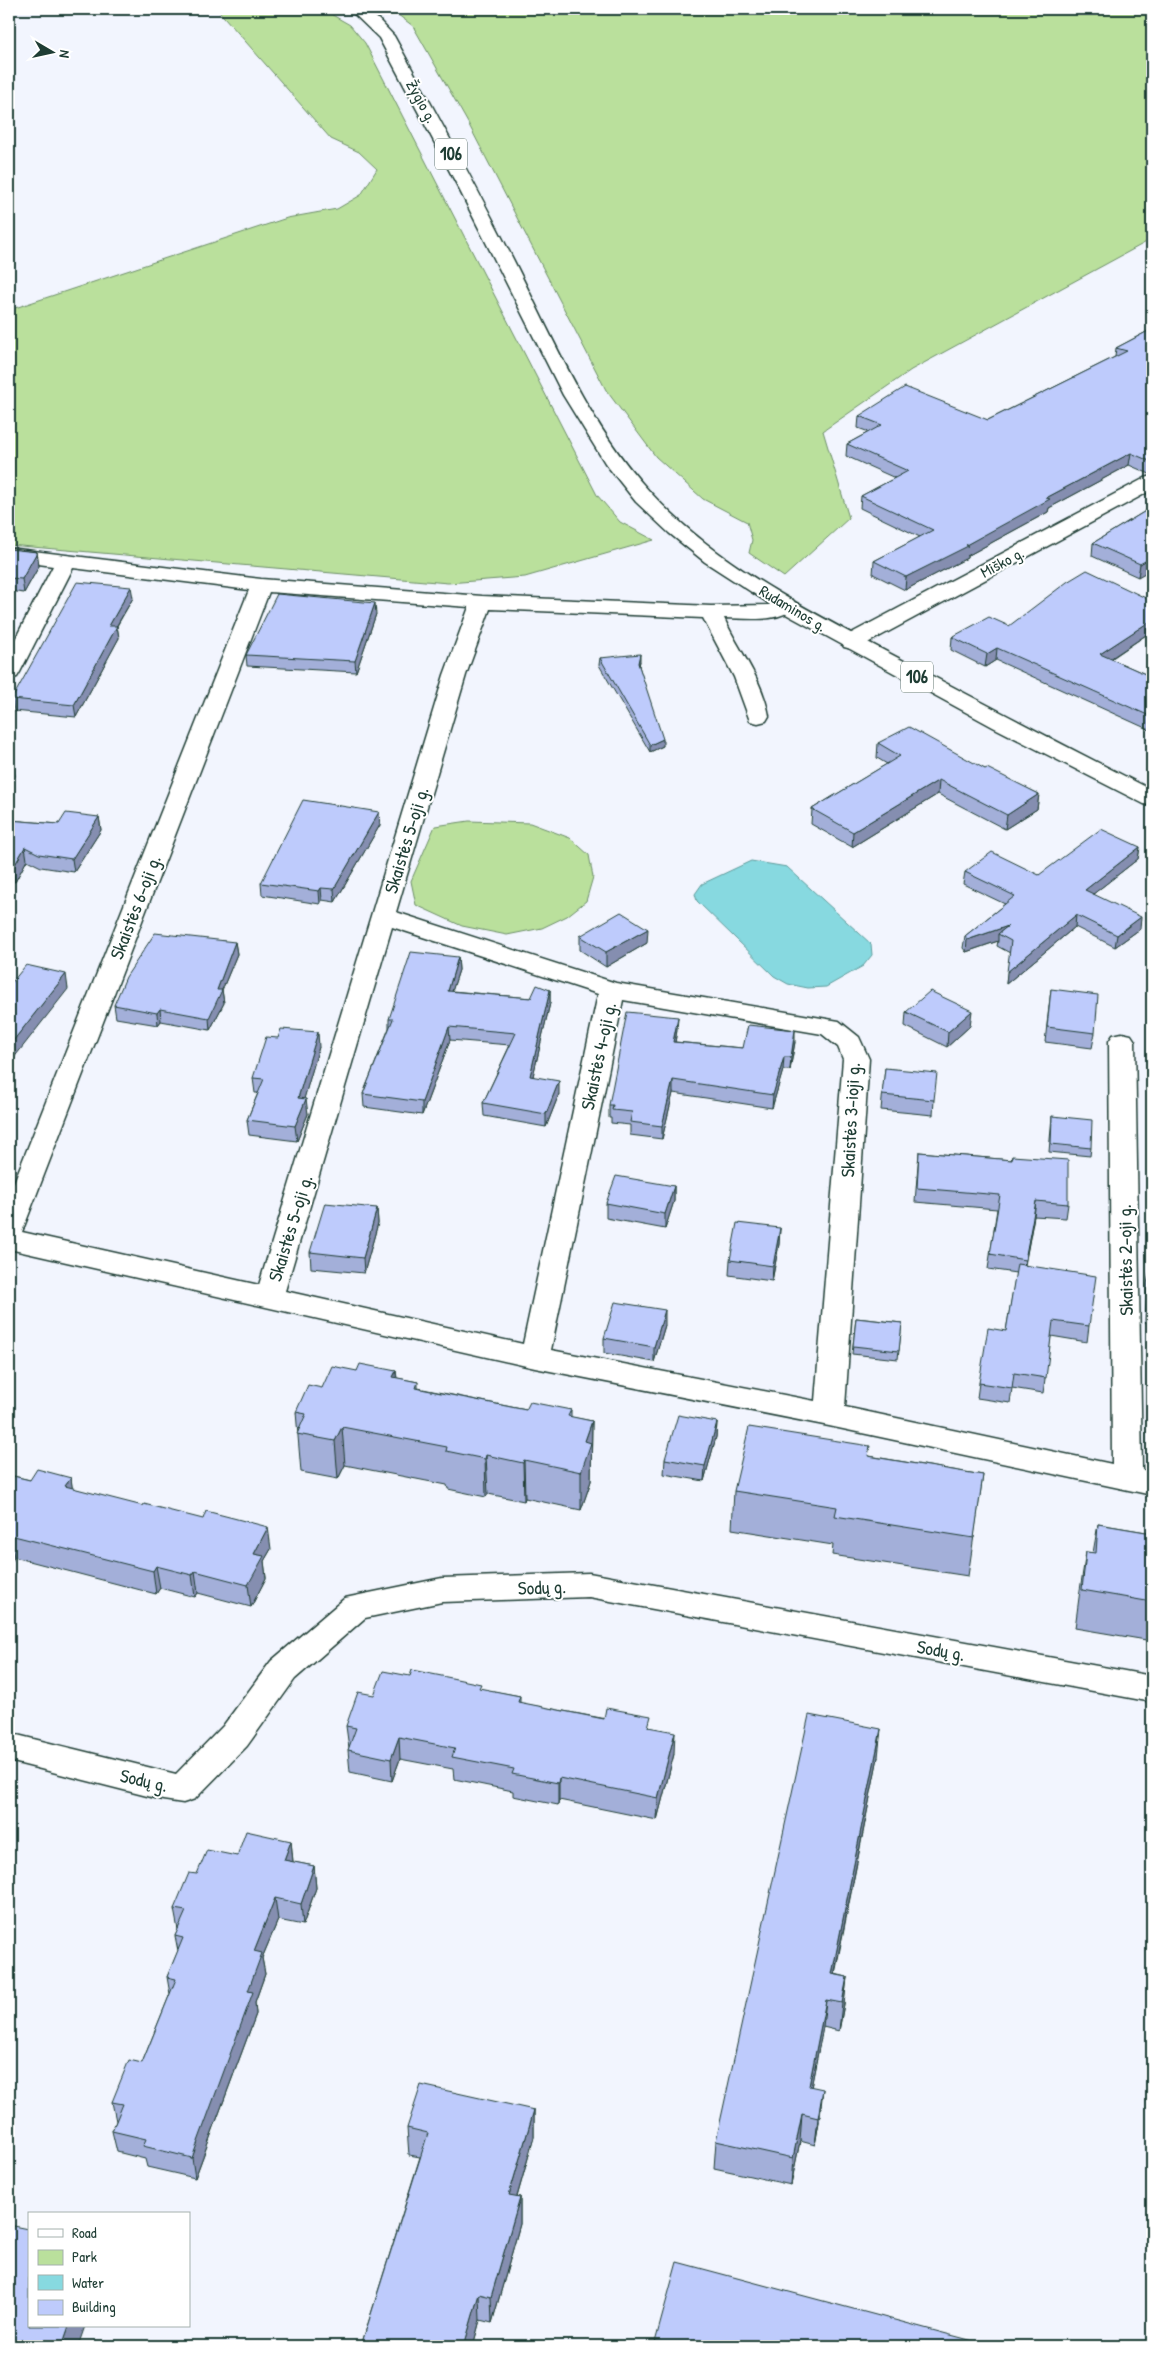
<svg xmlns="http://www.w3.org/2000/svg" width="1161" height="2355" font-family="'Patrick Hand',sans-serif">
<rect width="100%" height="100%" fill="#f2f5fe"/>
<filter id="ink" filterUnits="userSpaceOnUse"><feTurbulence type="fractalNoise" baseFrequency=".02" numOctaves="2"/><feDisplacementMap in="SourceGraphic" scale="10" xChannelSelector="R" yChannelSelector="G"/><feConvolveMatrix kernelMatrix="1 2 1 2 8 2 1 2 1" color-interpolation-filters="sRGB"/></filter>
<g filter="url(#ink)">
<g fill="#bae09c" stroke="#6c8e68">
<path d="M 217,9 L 322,9 L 350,25 L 365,43 L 597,495 L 620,522 L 654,540 L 525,577 L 448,583 L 9,545 L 9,310 L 287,218 L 337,209 L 361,195 L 377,169 L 359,152 L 331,139 Z"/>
<path d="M 390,9 L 1152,9 L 1152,239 L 911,370 L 823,431 L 849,518 L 784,577 L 749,553 L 752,540 L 747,522 L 703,499 L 656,457 L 606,390 L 468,123 L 413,26 Z"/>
<path d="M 469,821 L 530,823 L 570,838 L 589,855 L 593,877 L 586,901 L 567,916 L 542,928 L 507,935 L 462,926 L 416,905 L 411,881 L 435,826 Z"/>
</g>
<path fill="#87d9e0" stroke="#5d9b9b" d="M 751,861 L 787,867 L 871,944 L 872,955 L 863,966 L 826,987 L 808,988 L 788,984 L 774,976 L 697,901 L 695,894 L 702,884 Z"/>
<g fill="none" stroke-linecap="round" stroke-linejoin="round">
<g stroke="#1f3d34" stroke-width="3">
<g id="minor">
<path d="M 1152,476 L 1152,490 L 860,647 L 852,649 L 844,647 L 841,642 L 844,637 L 1145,478 Z"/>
<path d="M 9,548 L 261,579 L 482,596 L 711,606 L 768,605 L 785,599 L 793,600 L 796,605 C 782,624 745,618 724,618 C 739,651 763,680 769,716 L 766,721 L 758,723 L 750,721 L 734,677 L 703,618 L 490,609 L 466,675 L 396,912 L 616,983 L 839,1021 L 859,1037 L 869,1059 L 845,1407 L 1112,1464 L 1109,1041 L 1113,1035 L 1122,1033 L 1131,1035 L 1135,1041 L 1142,1470 L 1152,1473 L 1152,1495 L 829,1426 L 535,1368 L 9,1249 L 9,1195 L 249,590 L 73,568 L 20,672 L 17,677 L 9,679 L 9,651 L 53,566 L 9,560 ZM 269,592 L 469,607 L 444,675 L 259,1285 L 22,1232 ZM 392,927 L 598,994 L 523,1344 L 285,1291 ZM 623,1000 L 822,1034 L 838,1047 L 843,1059 L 815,1401 L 551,1350 Z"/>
<path d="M 589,1573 L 1152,1676 L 1152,1702 L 589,1597 L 442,1602 L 365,1618 L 295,1679 L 247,1746 L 195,1799 L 183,1803 L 163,1800 L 9,1761 L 9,1733 L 176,1774 L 223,1726 L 271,1661 L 345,1598 L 442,1578 Z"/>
</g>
</g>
<g stroke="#1f3d34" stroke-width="3">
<path id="primary" d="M 349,9 L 365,9 L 378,19 L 394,36 C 436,113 478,189 517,267 C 556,345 591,428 650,492 C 723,572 826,619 919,669 C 997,710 1074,751 1152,790 L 1152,806 L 1144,804 L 993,727 L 784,613 L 705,562 L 669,533 L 636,502 L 605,463 L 563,395 L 457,185 L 379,38 Z"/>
</g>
<use href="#minor" fill="#fff" fill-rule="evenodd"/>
<use href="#primary" fill="#fff" fill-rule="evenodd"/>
</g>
<g fill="#a3afd9" stroke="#1f3d34">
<path d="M 1152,329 L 1152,475 L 1129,465 L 1049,508 L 1048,512 L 967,556 L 967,558 L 905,590 L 873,574 L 874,561 L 920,537 L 860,508 L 861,496 L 895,478 L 846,456 L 847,444 L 869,432 L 858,428 L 859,416 L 988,420 L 1115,357 L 1116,348 Z"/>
<path d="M 1152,507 L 1138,577 L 1092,556 L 1093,543 Z"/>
<path d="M 9,549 L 37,552 L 39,566 L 24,593 L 9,591 Z"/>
<path d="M 133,598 L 117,626 L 119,638 L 76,717 L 14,711 L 12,699 Z"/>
<path d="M 1152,601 L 1152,631 L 1111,659 L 1152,677 L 1152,731 L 996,660 L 985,667 L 951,650 L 952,637 Z"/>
<path d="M 376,614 L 356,672 L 247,666 L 246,655 Z"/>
<path d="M 600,658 L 640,661 L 639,666 L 663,746 L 650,752 L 599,665 Z"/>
<path d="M 878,743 L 985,769 L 1039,794 L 1037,809 L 1005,829 L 938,794 L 852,847 L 811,824 L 812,809 L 887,764 L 877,758 Z"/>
<path d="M 379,812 L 380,825 L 335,902 L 322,900 L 320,904 L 262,895 L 261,883 Z"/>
<path d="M 99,817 L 101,830 L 74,872 L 41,867 L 27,860 L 15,882 L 9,881 L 9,820 L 59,824 Z"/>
<path d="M 1140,847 L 1138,859 L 1093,894 L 1140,929 L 1115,947 L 1075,927 L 1006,984 L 1010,953 L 997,946 L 998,941 L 966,952 L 963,948 L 965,936 L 1005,904 L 963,884 L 965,872 L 1039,875 Z"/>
<path d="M 580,936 L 647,943 L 606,967 L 580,950 Z"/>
<path d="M 235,942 L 237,954 L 222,990 L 224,1003 L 210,1030 L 161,1021 L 158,1025 L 116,1018 L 114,1005 Z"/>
<path d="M 458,957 L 459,970 L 452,991 L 531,998 L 550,990 L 550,1003 L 533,1076 L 559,1094 L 546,1127 L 484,1116 L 483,1103 L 510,1045 L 450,1040 L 422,1115 L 364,1107 L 363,1094 L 389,1028 L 389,1019 Z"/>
<path d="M 1051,989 L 1095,1033 L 1092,1048 L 1045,1042 Z"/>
<path d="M 906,1012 L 970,1026 L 947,1047 L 905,1026 Z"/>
<path d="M 677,1030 L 675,1042 L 743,1048 L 795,1042 L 790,1070 L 783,1070 L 772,1108 L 673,1093 L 662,1139 L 630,1135 L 630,1125 L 611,1123 L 611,1118 L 609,1118 L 609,1105 Z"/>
<path d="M 319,1047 L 304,1098 L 308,1114 L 297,1141 L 249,1135 L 247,1120 L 258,1093 L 255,1093 L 253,1078 Z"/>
<path d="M 885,1068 L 934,1100 L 933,1115 L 881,1110 Z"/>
<path d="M 1052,1116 L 1091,1148 L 1090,1156 L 1049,1152 Z"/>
<path d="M 919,1152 L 1011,1160 L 1012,1156 L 1068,1204 L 1066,1218 L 1034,1216 L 1025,1265 L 1089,1326 L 1087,1342 L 1051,1336 L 1043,1393 L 1012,1388 L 1010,1403 L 977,1398 L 979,1383 L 1006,1331 L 1016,1273 L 988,1269 L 997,1209 L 915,1202 Z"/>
<path d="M 674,1186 L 674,1201 L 665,1229 L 606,1218 L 606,1203 Z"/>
<path d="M 377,1208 L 378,1223 L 364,1273 L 311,1268 L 310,1252 Z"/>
<path d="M 780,1228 L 779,1244 L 772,1281 L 729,1275 L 730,1260 Z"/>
<path d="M 1150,1269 L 1152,1270 L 1152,1324 L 1145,1323 L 1147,1284 Z"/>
<path d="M 856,1318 L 902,1323 L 898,1359 L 852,1354 Z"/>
<path d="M 665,1325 L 654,1362 L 604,1353 L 604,1338 Z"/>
<path d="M 357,1371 L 396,1371 L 397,1378 L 418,1382 L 418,1388 L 526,1410 L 571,1410 L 571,1417 L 592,1421 L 591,1481 L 581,1510 L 525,1498 L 524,1501 L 488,1494 L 486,1497 L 448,1489 L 447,1485 L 345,1465 L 338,1479 L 301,1472 L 296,1412 L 322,1388 Z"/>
<path d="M 717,1422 L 716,1437 L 704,1481 L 664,1474 L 665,1459 Z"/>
<path d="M 869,1456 L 983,1475 L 968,1576 L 832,1555 L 833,1545 L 732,1529 L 734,1491 Z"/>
<path d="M 9,1475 L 30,1480 L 71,1478 L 72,1488 L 271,1549 L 264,1561 L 266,1578 L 251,1607 L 198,1593 L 195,1597 L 160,1588 L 156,1594 L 14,1557 L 9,1566 Z"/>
<path d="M 1098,1524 L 1152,1533 L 1152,1641 L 1075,1628 L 1080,1590 L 1086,1552 L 1093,1553 Z"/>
<path d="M 481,1689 L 520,1696 L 520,1703 L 650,1727 L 674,1754 L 657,1820 L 559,1800 L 558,1805 L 513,1796 L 513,1791 L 454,1779 L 453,1769 L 400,1759 L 392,1781 L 350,1772 L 348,1750 L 349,1748 L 346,1726 L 374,1695 Z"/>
<path d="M 878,1757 L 835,1974 L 847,1977 L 844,2004 L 839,2031 L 823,2027 L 811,2087 L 820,2116 L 815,2145 L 800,2141 L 791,2185 L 714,2168 L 716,2141 Z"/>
<path d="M 291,1841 L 293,1862 L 314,1866 L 316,1888 L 303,1925 L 278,1920 L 262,1958 L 265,1974 L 255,2002 L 256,2014 L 195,2178 L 147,2167 L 145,2159 L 117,2152 L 112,2131 L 116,2121 L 112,2102 L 142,2063 L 170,1994 L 167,1977 L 178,1951 L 175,1936 L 178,1930 L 174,1909 L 197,1874 L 237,1856 Z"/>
<path d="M 534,2110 L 534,2137 L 517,2197 L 520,2197 L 520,2224 L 492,2323 L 480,2320 L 473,2346 L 361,2346 L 420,2157 L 409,2155 L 407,2128 Z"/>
</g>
<g fill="#858eb0" stroke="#1f3d34">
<path d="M 1131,453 L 1129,465 L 1049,508 L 1048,512 L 967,556 L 967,558 L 905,590 L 906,577 L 966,545 L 1046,498 Z"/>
<path d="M 37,552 L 39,566 L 24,593 L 22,579 Z"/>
<path d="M 1152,557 L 1152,569 L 1138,577 L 1140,564 Z"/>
<path d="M 131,587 L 133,598 L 110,637 L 109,626 Z"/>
<path d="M 375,603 L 376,614 L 356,672 L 355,661 Z"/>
<path d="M 1152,620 L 1152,631 L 1098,667 L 1100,654 Z"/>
<path d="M 117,626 L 119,638 L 76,717 L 74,705 Z"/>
<path d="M 997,648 L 996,660 L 985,667 L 987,654 Z"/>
<path d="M 640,654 L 640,661 L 638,671 L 638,663 Z"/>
<path d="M 663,739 L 663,746 L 650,752 L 650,745 Z"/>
<path d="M 13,763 L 15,776 L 9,787 L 9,770 Z"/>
<path d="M 939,780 L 938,794 L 852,847 L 853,832 Z"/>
<path d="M 1039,794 L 1037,809 L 1005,829 L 1007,815 Z"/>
<path d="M 379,812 L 380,825 L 335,902 L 334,889 Z"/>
<path d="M 99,817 L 101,830 L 74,872 L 72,859 Z"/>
<path d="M 25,847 L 27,860 L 15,882 L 13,868 Z"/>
<path d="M 1140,847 L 1138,859 L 1083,902 L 1085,890 Z"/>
<path d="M 321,888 L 322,900 L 320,904 L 319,891 Z"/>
<path d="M 1076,915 L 1075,927 L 1006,984 L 1007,972 Z"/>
<path d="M 1141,917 L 1140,929 L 1115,947 L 1117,935 Z"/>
<path d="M 1008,926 L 998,934 L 998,941 L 966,952 L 967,940 Z"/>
<path d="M 648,929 L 647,943 L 606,967 L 606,952 Z"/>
<path d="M 235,942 L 237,954 L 222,990 L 224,1003 L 210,1030 L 209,1018 L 217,990 Z"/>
<path d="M 458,957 L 459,970 L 448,1004 L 448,991 Z"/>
<path d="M 66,974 L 68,989 L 9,1064 L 9,1046 Z"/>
<path d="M 550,990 L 550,1003 L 530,1089 L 530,1076 Z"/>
<path d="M 160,1009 L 161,1021 L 158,1025 L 157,1013 Z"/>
<path d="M 972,1011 L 970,1026 L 947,1047 L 948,1032 Z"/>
<path d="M 678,1017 L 677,1030 L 673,1055 L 673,1042 Z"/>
<path d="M 449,1027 L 450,1040 L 422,1115 L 422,1102 Z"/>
<path d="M 795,1030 L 795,1042 L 790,1070 L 791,1057 Z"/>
<path d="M 318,1032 L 319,1047 L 300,1113 L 298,1098 Z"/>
<path d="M 784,1057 L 783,1070 L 772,1108 L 773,1095 Z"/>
<path d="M 673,1080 L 673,1093 L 662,1139 L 662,1126 Z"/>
<path d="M 559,1081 L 559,1094 L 546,1127 L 546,1114 Z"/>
<path d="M 306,1099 L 308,1114 L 297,1141 L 295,1126 Z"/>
<path d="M 674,1186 L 674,1201 L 665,1229 L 665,1214 Z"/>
<path d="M 1036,1201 L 1034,1216 L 1023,1274 L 1025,1260 Z"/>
<path d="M 377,1208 L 378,1223 L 364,1273 L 363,1258 Z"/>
<path d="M 780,1228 L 779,1244 L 772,1281 L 773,1266 Z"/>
<path d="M 665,1310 L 665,1325 L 654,1362 L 654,1347 Z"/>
<path d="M 396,1371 L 398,1409 L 393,1377 Z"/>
<path d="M 592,1421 L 591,1481 L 581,1510 L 581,1472 L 585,1441 Z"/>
<path d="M 717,1422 L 716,1437 L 704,1481 L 705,1466 Z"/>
<path d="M 342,1427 L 345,1465 L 338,1479 L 335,1441 Z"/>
<path d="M 486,1455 L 488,1494 L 486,1497 L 485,1459 Z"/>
<path d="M 524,1460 L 525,1498 L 524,1501 L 523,1463 Z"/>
<path d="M 71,1478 L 74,1500 L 65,1486 Z"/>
<path d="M 268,1527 L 271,1549 L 264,1561 L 266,1578 L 251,1607 L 248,1585 L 254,1554 Z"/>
<path d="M 10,1535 L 14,1557 L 9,1566 L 9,1537 Z"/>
<path d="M 156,1566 L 160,1588 L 156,1594 L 153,1571 Z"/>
<path d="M 195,1571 L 198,1593 L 195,1597 L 192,1575 Z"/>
<path d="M 881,1729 L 878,1757 L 829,2001 L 832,1974 Z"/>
<path d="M 675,1732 L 674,1754 L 657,1820 L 658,1798 Z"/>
<path d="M 399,1737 L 400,1759 L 392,1781 L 391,1759 Z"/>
<path d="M 559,1778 L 559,1800 L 558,1805 L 558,1783 Z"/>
<path d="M 291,1841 L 293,1862 L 284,1860 Z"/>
<path d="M 314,1866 L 316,1888 L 303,1925 L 301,1904 Z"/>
<path d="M 275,1898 L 278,1920 L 262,1958 L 265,1974 L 255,2002 L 256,2014 L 195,2178 L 192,2158 L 248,1991 L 254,1951 Z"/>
<path d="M 847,1977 L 844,2004 L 839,2031 L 842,2003 Z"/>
<path d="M 826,2000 L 823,2027 L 806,2113 L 809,2086 Z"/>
<path d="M 823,2089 L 820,2116 L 815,2145 L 818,2118 Z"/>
<path d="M 534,2110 L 534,2137 L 510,2221 L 509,2195 Z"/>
<path d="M 802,2114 L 800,2141 L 791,2185 L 793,2158 Z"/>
<path d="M 520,2197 L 520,2224 L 492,2323 L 491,2297 Z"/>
<path d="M 479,2294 L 480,2320 L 473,2346 L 464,2346 Z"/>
<path d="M 69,2326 L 85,2326 L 78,2346 L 62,2346 Z"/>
</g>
<g fill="#becbfc" stroke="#1f3d34">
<path d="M 1152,329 L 1152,462 L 1131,453 L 1046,498 L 1050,499 L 966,545 L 968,546 L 906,577 L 874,561 L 933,530 L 861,496 L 908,471 L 847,444 L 882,425 L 859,416 L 905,387 L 988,420 L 1127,351 L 1116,348 Z"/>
<path d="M 1152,507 L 1152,557 L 1140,564 L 1093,543 Z"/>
<path d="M 9,549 L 37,552 L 22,579 L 9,578 Z"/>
<path d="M 1087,570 L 1152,601 L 1152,620 L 1100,654 L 1152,677 L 1152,717 L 997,648 L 987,654 L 952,637 L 989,617 L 1009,626 L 1067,582 Z"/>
<path d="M 77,582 L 131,587 L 109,626 L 117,626 L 74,705 L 12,699 Z"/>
<path d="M 277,594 L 375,603 L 355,661 L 246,655 Z"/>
<path d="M 640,654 L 638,663 L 663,739 L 650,745 L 600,658 Z"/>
<path d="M 909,727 L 985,769 L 987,768 L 1039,794 L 1007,815 L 939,780 L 853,832 L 812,809 L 900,756 L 878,743 Z"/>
<path d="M 9,762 L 13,763 L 9,770 Z"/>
<path d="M 303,800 L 379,812 L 334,889 L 321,888 L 319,891 L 261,883 Z"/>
<path d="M 66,813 L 99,817 L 72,859 L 39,854 L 25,847 L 13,868 L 9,868 L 9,820 L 59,824 Z"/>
<path d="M 1101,829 L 1140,847 L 1085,890 L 1141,917 L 1117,935 L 1076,915 L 1007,972 L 1011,941 L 998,934 L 1008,926 L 967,940 L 965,936 L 1015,896 L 965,872 L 992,852 L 1039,875 Z"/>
<path d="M 621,912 L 648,929 L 606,952 L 580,936 Z"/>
<path d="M 155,933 L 235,942 L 217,990 L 222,990 L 209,1018 L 160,1009 L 157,1013 L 114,1005 L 126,977 Z"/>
<path d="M 411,952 L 458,957 L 448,991 L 531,998 L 537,985 L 550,990 L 530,1076 L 559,1081 L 546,1114 L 483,1103 L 516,1033 L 449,1027 L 422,1102 L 363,1094 L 393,1019 L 389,1019 Z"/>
<path d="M 26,965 L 66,974 L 9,1046 L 9,986 Z"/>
<path d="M 1051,989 L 1098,995 L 1095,1033 L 1047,1027 Z"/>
<path d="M 930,991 L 972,1011 L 948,1032 L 906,1012 Z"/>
<path d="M 627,1012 L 678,1017 L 673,1042 L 743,1048 L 748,1025 L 795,1030 L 791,1057 L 784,1057 L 773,1095 L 673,1080 L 662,1126 L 630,1122 L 632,1112 L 612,1110 L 613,1105 L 609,1105 Z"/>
<path d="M 281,1029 L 318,1032 L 298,1098 L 306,1099 L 295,1126 L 247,1120 L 264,1079 L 253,1078 L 266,1037 L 278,1038 Z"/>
<path d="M 885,1068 L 937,1073 L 934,1100 L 882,1095 Z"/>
<path d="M 1052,1116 L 1092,1120 L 1091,1148 L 1051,1144 Z"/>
<path d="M 919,1152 L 1012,1160 L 1012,1156 L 1068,1160 L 1068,1204 L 1036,1201 L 1025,1260 L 990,1254 L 1000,1195 L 917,1188 Z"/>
<path d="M 616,1176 L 674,1186 L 665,1214 L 606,1203 Z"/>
<path d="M 325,1203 L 377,1208 L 363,1258 L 310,1252 Z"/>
<path d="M 737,1223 L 780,1228 L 773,1266 L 730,1260 Z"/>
<path d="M 1017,1264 L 1096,1276 L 1089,1326 L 1053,1321 L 1046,1378 L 1014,1373 L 1012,1388 L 979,1383 L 988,1328 L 1006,1331 Z"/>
<path d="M 1150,1269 L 1152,1270 L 1152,1309 L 1148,1309 Z"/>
<path d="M 615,1302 L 665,1310 L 654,1347 L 604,1338 Z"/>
<path d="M 856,1318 L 902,1323 L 899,1351 L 853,1346 Z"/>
<path d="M 360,1364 L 396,1371 L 393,1377 L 418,1382 L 416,1388 L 526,1410 L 530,1402 L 571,1410 L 568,1416 L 592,1421 L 585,1441 L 591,1443 L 581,1472 L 524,1460 L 523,1463 L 486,1455 L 485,1459 L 446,1451 L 447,1447 L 342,1427 L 335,1441 L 297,1434 L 306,1414 L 296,1412 L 308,1385 L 322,1388 L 332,1366 L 357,1371 Z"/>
<path d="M 678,1415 L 717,1422 L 705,1466 L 665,1459 Z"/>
<path d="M 749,1427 L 870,1446 L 868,1456 L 983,1475 L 974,1538 L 835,1516 L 837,1507 L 734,1491 Z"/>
<path d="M 37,1469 L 71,1478 L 65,1486 L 143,1506 L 144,1504 L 203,1519 L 206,1511 L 268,1527 L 254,1554 L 264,1556 L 248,1585 L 195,1571 L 192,1575 L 156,1566 L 153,1571 L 10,1535 L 9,1537 L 9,1475 L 30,1480 Z"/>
<path d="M 1098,1524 L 1152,1533 L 1152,1602 L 1082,1590 L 1086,1552 L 1096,1553 Z"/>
<path d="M 412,1670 L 481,1684 L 479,1688 L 520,1696 L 518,1702 L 604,1719 L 606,1708 L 651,1716 L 648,1727 L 675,1732 L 658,1798 L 559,1778 L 558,1783 L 512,1774 L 514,1769 L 452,1757 L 455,1748 L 399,1737 L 391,1759 L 348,1750 L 356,1728 L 346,1726 L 358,1692 L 374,1695 L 383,1671 L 410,1676 Z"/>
<path d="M 809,1715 L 881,1729 L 832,1974 L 847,1977 L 842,2003 L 826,2000 L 809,2086 L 823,2089 L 818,2118 L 802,2114 L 793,2158 L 716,2141 Z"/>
<path d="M 246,1831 L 291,1841 L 284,1860 L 314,1866 L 301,1904 L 275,1898 L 254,1951 L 262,1953 L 248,1991 L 253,1992 L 192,2158 L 143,2146 L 146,2139 L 112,2131 L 123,2104 L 112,2102 L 129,2060 L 142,2063 L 176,1979 L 167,1977 L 183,1938 L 175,1936 L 186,1911 L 174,1909 L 189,1873 L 197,1874 L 207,1850 L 237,1856 Z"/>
<path d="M 421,2085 L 534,2110 L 509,2195 L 520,2197 L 491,2297 L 479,2294 L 464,2346 L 361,2346 L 428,2133 L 407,2128 Z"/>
<path d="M 9,2225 L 29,2229 L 29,2326 L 69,2326 L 62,2346 L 9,2346 Z"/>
<path d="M 677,2262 L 992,2346 L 654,2346 Z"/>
</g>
</g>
<g text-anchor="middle" stroke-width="4" stroke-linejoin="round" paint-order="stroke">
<g font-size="16" fill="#1f3d34" stroke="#fff">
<text transform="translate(422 101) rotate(61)" y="6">Žygio g.</text>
<text transform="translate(1002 562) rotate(-28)" y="6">Miško g.</text>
<text transform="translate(793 608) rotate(31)" y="6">Rudaminos g.</text>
</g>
<g fill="#fff" stroke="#627771" stroke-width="1">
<rect x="435" y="138.5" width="32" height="31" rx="4"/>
<rect x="901" y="661.5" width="32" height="31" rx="4"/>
</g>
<g font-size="18" font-weight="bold" fill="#1f3d34">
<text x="451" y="160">106</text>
<text x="917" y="683">106</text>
</g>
<g font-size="19" fill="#1f3d34" stroke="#fff">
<text transform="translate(406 840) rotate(-73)" y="7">Skaistės 5-oji g.</text>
<text transform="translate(135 907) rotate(-69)" y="7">Skaistės 6-oji g.</text>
<text transform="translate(598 1056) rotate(-78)" y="7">Skaistės 4-oji g.</text>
<text transform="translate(850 1120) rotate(-87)" y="7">Skaistės 3-ioji g.</text>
<text transform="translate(290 1228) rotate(-73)" y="7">Skaistės 5-oji g.</text>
<text transform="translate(1125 1260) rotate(-91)" y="7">Skaistės 2-oji g.</text>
<text transform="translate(542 1587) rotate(-2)" y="7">Sodų g.</text>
<text transform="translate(941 1650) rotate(10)" y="7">Sodų g.</text>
<text transform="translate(144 1780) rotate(13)" y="7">Sodų g.</text>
</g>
</g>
<rect width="1161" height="2355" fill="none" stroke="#fff" stroke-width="30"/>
<rect x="15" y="15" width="1131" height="2325" fill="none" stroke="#1f3d34" stroke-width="2" filter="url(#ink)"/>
<rect x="28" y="2212" width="162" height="115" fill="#ffffff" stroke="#a5b1ae"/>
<rect x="38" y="2229" width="25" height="8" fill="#ffffff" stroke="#a5b1ae"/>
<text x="72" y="2238" font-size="15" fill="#1f3d34">Road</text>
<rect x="38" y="2250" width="25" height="15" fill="#bae09c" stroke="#a5b1ae"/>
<text x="72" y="2262" font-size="15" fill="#1f3d34">Park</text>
<rect x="38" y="2275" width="25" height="15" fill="#87d9e0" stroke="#a5b1ae"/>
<text x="72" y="2288" font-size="15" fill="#1f3d34">Water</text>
<rect x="38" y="2300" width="25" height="15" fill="#becbfc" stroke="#a5b1ae"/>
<text x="72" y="2312" font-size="15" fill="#1f3d34">Building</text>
<g transform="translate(52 52) rotate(99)" stroke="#ffffff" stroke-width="4" paint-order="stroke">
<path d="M0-4L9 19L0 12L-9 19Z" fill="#1f3d34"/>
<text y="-8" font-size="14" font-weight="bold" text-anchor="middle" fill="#1f3d34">N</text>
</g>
</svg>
